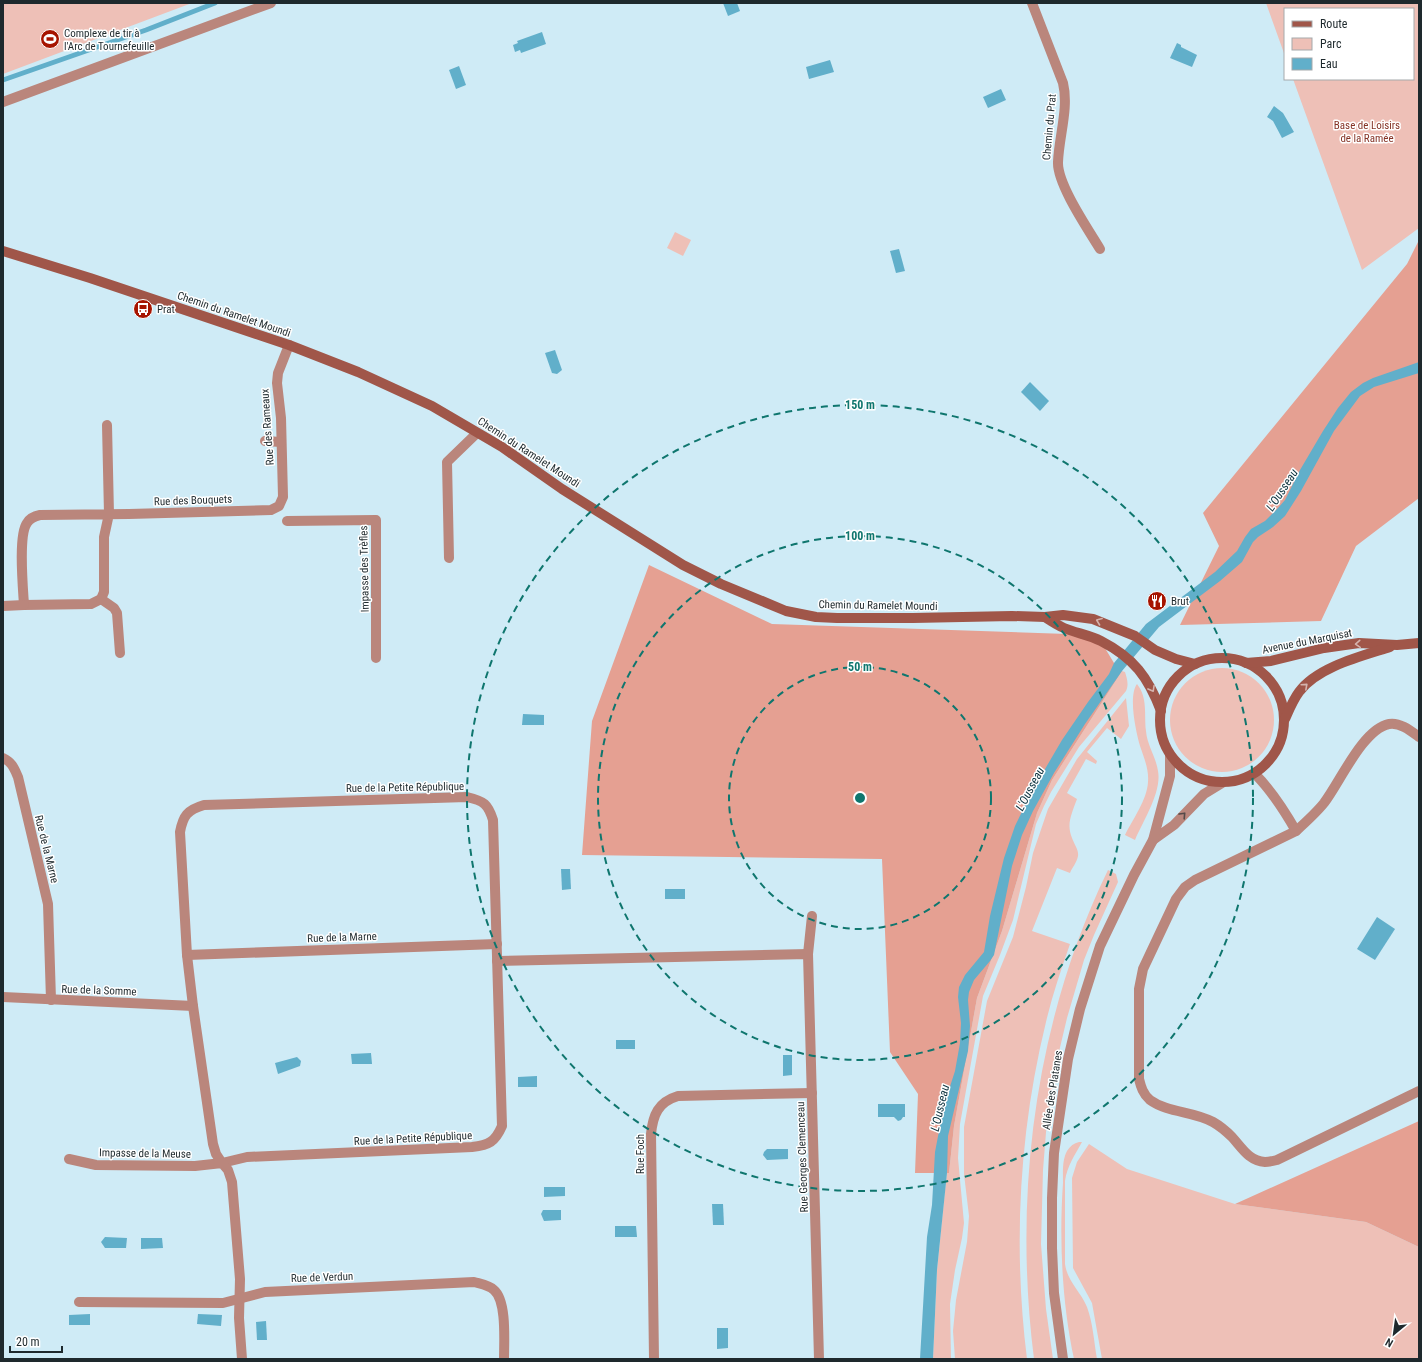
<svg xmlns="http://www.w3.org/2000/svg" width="1422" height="1362" font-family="'Roboto Condensed',sans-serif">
<rect width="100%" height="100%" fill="#cfebf6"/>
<g fill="#eec0b7">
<path d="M 3,3 L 192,3 L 3,74 Z"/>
<path d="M 1266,3 L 1419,3 L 1419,228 L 1362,270 L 1293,79 L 1413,79 L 1413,9 L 1285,9 L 1285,56 Z"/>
<path d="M 675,232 L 691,240 L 683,256 L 667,248 Z"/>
<circle cx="1222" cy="720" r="52"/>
<path d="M 1122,671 L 1125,672 C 1127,678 1129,685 1126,691 L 1079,747 L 1051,792 L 1044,806 L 1036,824 L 1013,920 L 1000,955 L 983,996 L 960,1124 L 958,1158 L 964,1223 L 962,1238 L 955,1270 L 950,1304 L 951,1359 L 933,1359 L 937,1270 L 946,1181 L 947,1173 L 949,1173 L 954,1126 L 977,998 L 1002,931 L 1037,813 L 1052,780 Z"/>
<path d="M 1137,684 C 1148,698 1144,714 1146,731 C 1147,745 1156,757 1158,771 C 1162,792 1143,821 1135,840 L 1125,835 C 1133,819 1147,800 1148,782 C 1149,769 1144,758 1140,746 C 1136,732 1128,696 1137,684 Z"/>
<path d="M 1126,698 L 1129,726 L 1121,739 L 1107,728 L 1087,752 L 1097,761 L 1096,764 L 1086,759 L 1067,793 L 1077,799 C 1072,813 1066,824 1072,838 C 1074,844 1079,850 1078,856 C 1077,862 1072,868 1070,873 L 1057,868 L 1032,931 L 1070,944 C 1061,970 1052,996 1046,1022 C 1019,1132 1013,1247 1027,1359 L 955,1359 L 953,1331 L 956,1300 L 967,1242 L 969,1216 L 964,1174 L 964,1127 L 987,1001 L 1013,937 L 1026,887 L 1033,853 L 1048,809 L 1077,759 Z"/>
<path d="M 1108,870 L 1116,874 L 1118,882 L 1094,935 L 1084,960 L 1067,1018 L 1058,1056 L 1047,1120 L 1043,1170 L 1041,1244 L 1046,1309 L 1053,1359 L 1034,1359 C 1013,1194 1035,1020 1108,870 Z"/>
<path d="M 1079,1142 L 1082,1142 C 1075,1155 1067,1166 1065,1181 L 1065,1264 C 1067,1281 1081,1292 1087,1307 C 1093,1323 1094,1342 1097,1359 L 1074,1359 C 1062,1303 1059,1240 1063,1183 C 1063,1173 1062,1160 1067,1151 C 1070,1146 1074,1143 1079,1142 Z"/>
<path d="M 1089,1144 L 1127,1169 L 1235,1204 L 1366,1222 L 1419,1247 L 1419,1359 L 1102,1359 L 1092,1303 L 1073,1268 L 1072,1178 L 1077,1162 Z"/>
</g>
<g fill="#e5a092">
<path d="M 1419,240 L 1419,498 L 1356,546 L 1321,621 L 1180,625 L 1219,546 L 1203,513 L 1407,264 Z"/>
<path d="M 649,565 L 772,624 L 1097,635 L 1114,663 L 1122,671 L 1052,780 L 1037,813 L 1002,931 L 977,998 L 954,1126 L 949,1173 L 915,1173 L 918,1094 L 890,1052 L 882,859 L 582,855 L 592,721 Z"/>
<path d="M 1419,1121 L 1419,1247 L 1366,1222 L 1235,1204 Z"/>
</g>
<g fill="#61afca">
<path d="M 723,3 L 737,3 L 740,11 L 728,16 Z"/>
<path d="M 542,32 L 546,44 L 521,53 L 520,50 L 515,52 L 513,45 L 518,43 L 517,41 Z"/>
<path d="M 1177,43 L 1181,45 L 1181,47 L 1197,55 L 1192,67 L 1170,58 Z"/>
<path d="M 830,60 L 834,72 L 809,79 L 806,67 Z"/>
<path d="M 459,66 L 466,85 L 456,89 L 449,70 Z"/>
<path d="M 1001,89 L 1006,100 L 988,108 L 983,97 Z"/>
<path d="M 1274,106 L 1283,113 L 1294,132 L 1282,138 L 1273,121 L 1267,117 Z"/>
<path d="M 899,249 L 905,271 L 896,273 L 890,251 Z"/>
<path d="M 555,350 L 562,370 L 557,374 L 552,373 L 545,353 Z"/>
<path d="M 1419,362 L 1419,373 L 1374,387 L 1360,396 L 1334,431 L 1301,491 L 1285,516 L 1273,527 L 1258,537 L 1253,542 L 1242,562 L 1220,581 L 1159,627 L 1122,671 L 1085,724 L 1054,773 L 1033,811 L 1022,835 L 1012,866 L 994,955 L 990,961 L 974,980 L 969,992 L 968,1000 L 970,1026 L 968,1051 L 948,1136 L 947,1173 L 937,1270 L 933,1359 L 920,1359 L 927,1237 L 932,1205 L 935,1152 L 944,1105 L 955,1071 L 960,1043 L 961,1023 L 958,997 L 959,987 L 965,975 L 984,952 L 990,916 L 1004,858 L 1015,826 L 1031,793 L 1062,740 L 1088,702 L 1109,674 L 1114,663 L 1146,624 L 1215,572 L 1237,551 L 1245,537 L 1251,529 L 1265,521 L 1278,508 L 1285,500 L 1300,470 L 1323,431 L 1338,408 L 1351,392 L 1363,383 L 1373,378 Z"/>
<path d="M 1030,382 L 1049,401 L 1040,411 L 1021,392 Z"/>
<path d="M 523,714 L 544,715 L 544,725 L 522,725 Z"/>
<path d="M 561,869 L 570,869 L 571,889 L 562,890 Z"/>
<rect x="665" y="889" width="20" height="10"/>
<path d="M 1377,917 L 1395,929 L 1375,960 L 1357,949 Z"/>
<rect x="616" y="1040" width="19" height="9"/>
<path d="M 371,1053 L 372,1064 L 352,1064 L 351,1054 Z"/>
<path d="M 783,1055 L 792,1055 L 792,1075 L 783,1076 Z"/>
<path d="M 297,1057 L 301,1061 L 300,1066 L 278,1074 L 275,1063 Z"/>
<path d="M 537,1076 L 537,1087 L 518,1087 L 518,1077 Z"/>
<path d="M 878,1104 L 905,1104 L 905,1117 L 903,1117 L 901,1120 L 898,1121 L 894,1117 L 878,1117 Z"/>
<path d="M 767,1149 L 788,1149 L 788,1159 L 767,1160 L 763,1155 L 764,1152 Z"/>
<path d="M 544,1187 L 565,1187 L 565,1196 L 544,1197 Z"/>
<path d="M 712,1204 L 723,1204 L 724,1225 L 713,1225 Z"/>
<path d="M 543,1210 L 561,1210 L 561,1220 L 544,1221 L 541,1214 Z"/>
<path d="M 615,1226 L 636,1226 L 637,1237 L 615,1237 Z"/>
<path d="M 105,1237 L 127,1238 L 126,1248 L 105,1248 L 101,1242 Z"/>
<path d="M 141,1238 L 162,1238 L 163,1248 L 141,1249 Z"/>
<path d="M 90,1314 L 90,1325 L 69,1325 L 69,1315 Z"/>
<path d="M 198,1314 L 222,1315 L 221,1326 L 197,1324 Z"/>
<path d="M 266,1321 L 267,1340 L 257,1340 L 256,1322 Z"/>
<path d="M 717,1328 L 728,1328 L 728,1348 L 717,1349 Z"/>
</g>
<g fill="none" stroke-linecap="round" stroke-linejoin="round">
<path stroke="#61afca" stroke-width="5" d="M 3,80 L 146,30 L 215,3"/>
<g stroke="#ba867c" stroke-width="10">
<path d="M 1032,3 L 1063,83 C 1069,108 1059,136 1058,162 C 1057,184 1088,229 1100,249"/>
<path d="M 3,102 L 271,3"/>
<path d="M 107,425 L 109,514 L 104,537 L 104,592 L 101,599 L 91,604 L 24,605 C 23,588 18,535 27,523 C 30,518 35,516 40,515 L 129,514 L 271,510 L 279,506 L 283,497 L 281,418 L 277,383 L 278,373 L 289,345"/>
<path d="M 265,441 L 281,442"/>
<path d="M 287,521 L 376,520 L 376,658"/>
<path d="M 449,558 L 447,462 L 477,433"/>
<path d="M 101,599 L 114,608 L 117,613 L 120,653"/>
<path d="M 3,606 L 24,605"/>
<path d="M 1419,737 C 1411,731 1400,722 1389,724 C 1363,729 1340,782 1324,803 C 1316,813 1306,822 1296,831 L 1195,880 L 1185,887 L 1176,899 L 1143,969 L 1139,989 L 1139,1079 C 1141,1087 1143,1094 1150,1100 C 1168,1113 1193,1111 1213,1122 C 1220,1126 1226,1131 1232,1137 C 1242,1148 1249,1161 1265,1162 C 1269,1162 1273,1161 1277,1160 L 1419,1091"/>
<path d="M 3,758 C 12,762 14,768 18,777 L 48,904 L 51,1000"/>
<path d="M 1255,774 C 1272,791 1284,810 1296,831"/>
<path d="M 467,797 C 484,801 488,804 493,820 L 502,1126 C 495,1142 489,1145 472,1147 L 247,1157 L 222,1163 L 216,1154 L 213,1144 L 193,1006 L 187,955 L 180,832 C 183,816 187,810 204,805 Z"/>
<path d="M 808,954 L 812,916"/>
<path d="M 187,955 L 497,944"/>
<path d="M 497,961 L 808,954 L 819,1359"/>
<path d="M 3,997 L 193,1006"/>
<path d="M 69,1159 L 96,1165 L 195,1166 L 222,1163 L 228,1170 L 232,1182 L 240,1279 L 239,1318 L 242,1359"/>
<path d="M 79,1302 L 223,1303 L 265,1292 L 474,1282 C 481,1284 489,1285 494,1290 C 507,1301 504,1342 504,1359"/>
<path d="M 654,1359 L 651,1134 C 653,1115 658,1102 678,1096 L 812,1093"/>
</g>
<g stroke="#ba867c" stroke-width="10">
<path d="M 1153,840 L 1174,825 L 1204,794 L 1222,783"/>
<path d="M 1063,1359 L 1054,1293 L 1052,1248 L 1052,1198 L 1054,1153 L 1068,1059 L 1080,1009 L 1100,946 L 1134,875 L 1153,840 L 1170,776 L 1170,755"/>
</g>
<g stroke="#a05649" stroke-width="10">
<path d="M 3,251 L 90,278 L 289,345 L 358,372 L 432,406 L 502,447 L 562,489 L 683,565 L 721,584 L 786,611 L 816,617 L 837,618 L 913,618 L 1012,616 L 1045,617 L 1063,615 L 1093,619 L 1135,636 L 1155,650 L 1176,659 L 1195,664"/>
<path d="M 1045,617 C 1051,621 1057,625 1064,628 C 1076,633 1089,635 1101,641 C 1134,658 1148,677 1161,711"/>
<circle cx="1222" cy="720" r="62"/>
<path d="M 1246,663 L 1271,661 L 1324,648 L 1359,643 L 1397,645 L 1419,643"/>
<path d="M 1285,719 C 1289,710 1293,700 1299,692 C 1317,667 1362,656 1390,647"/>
</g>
</g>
<defs><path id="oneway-chevron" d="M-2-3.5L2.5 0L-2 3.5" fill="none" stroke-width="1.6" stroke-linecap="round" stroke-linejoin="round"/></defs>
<g stroke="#d4b3ad">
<use href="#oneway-chevron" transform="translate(1099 621) rotate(-159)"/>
<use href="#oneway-chevron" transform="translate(1358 644) rotate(176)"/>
<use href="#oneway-chevron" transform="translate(1305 686) rotate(-42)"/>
<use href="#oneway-chevron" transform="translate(1152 689) rotate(61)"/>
</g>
<use stroke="#554a49" href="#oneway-chevron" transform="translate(1183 815) rotate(-47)"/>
<g fill="none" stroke="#0f766e" stroke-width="2" stroke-dasharray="7 5">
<circle cx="860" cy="798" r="131"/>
<circle cx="860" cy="798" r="262"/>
<circle cx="860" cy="798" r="393"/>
</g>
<defs>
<g id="stadium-disc" transform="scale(1)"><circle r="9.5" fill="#a61400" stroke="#fff"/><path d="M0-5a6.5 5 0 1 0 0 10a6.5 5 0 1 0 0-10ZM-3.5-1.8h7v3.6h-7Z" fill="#fff"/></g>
<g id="bus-disc" transform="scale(1)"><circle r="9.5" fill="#a61400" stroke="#fff"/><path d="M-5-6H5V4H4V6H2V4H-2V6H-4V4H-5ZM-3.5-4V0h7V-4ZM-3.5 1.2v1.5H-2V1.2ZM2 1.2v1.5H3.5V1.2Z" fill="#fff"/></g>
<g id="restaurant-disc" transform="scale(1)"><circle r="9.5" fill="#a61400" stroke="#fff"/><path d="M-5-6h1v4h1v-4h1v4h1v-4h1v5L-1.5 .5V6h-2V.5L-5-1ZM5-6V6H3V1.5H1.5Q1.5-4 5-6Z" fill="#fff"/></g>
</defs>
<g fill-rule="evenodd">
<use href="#stadium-disc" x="50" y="39"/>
<use href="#bus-disc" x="143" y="309"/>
<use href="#restaurant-disc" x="1157" y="601"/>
</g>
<g text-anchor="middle" stroke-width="3" stroke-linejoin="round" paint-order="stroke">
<g font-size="11" fill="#1e292d" stroke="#fff" text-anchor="start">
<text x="64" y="37">Complexe de tir à<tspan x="64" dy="13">l'Arc de Tournefeuille</tspan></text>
<text x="157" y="313">Prat</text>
<text x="1171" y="605">Brut</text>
</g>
<g font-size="11" fill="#853326" stroke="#fff">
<text x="1367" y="129">Base de Loisirs<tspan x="1367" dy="13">de la Ramée</tspan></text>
</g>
<g font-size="11" fill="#1e292d" stroke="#fff">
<text transform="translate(1049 127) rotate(-85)" y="4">Chemin du Prat</text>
<text transform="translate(234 314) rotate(19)" y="4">Chemin du Ramelet Moundi</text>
<text transform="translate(267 427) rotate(-94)" y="4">Rue des Rameaux</text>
<text transform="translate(529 452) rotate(33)" y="4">Chemin du Ramelet Moundi</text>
<text transform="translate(193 500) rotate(-2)" y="4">Rue des Bouquets</text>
<text transform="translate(364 569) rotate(-91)" y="4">Impasse des Trèfles</text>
<text transform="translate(878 605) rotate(1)" y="4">Chemin du Ramelet Moundi</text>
<text transform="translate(1307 641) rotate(-11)" y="4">Avenue du Marquisat</text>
<text transform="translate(405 787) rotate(-1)" y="4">Rue de la Petite République</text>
<text transform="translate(47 849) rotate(76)" y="4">Rue de la Marne</text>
<text transform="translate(342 937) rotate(-2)" y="4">Rue de la Marne</text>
<text transform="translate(99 990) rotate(2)" y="4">Rue de la Somme</text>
<text transform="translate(1052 1090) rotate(-81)" y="4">Allée des Platanes</text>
<text transform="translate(413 1138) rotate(-3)" y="4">Rue de la Petite République</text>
<text transform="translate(145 1153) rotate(1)" y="4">Impasse de la Meuse</text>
<text transform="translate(640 1154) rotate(-90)" y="4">Rue Foch</text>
<text transform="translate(802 1157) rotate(-92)" y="4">Rue Georges Clemenceau</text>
<text transform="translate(322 1277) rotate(-2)" y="4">Rue de Verdun</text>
</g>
<g font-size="12" font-style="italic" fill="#0a303c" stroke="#fff">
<text transform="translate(1282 490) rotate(-57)" y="4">L'Ousseau</text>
<text transform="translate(1030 789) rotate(-62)" y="4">L'Ousseau</text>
<text transform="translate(940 1108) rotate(-77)" y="4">L'Ousseau</text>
</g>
</g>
<circle cx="860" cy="798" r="6" fill="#0f766e" stroke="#fff" stroke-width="2"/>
<g font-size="12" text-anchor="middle" font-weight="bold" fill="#0f766e" stroke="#fff" stroke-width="3" stroke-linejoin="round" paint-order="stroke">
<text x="860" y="409">150 m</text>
<text x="860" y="540">100 m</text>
<text x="860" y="671">50 m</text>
</g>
<rect width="1422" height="1362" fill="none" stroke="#1e292d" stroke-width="8"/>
<rect x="1284" y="8" width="130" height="72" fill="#ffffff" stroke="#a5a9ab"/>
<rect x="1292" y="21" width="20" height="6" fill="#a05649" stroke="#a5a9ab"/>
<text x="1320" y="28" font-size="12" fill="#1e292d">Route</text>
<rect x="1292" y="38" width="20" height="12" fill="#eec0b7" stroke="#a5a9ab"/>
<text x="1320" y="48" font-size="12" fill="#1e292d">Parc</text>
<rect x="1292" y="58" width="20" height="12" fill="#61afca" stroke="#a5a9ab"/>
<text x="1320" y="68" font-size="12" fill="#1e292d">Eau</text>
<g transform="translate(1394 1334) rotate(209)" stroke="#ffffff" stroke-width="3" paint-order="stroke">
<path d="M0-3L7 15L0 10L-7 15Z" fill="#1e292d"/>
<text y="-6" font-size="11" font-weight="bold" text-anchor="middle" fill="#1e292d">N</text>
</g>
<path d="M10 1346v6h52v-6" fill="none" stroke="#1e292d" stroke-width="2"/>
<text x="16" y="1346" font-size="12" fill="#1e292d" stroke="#ffffff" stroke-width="3" paint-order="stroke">20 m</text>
</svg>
